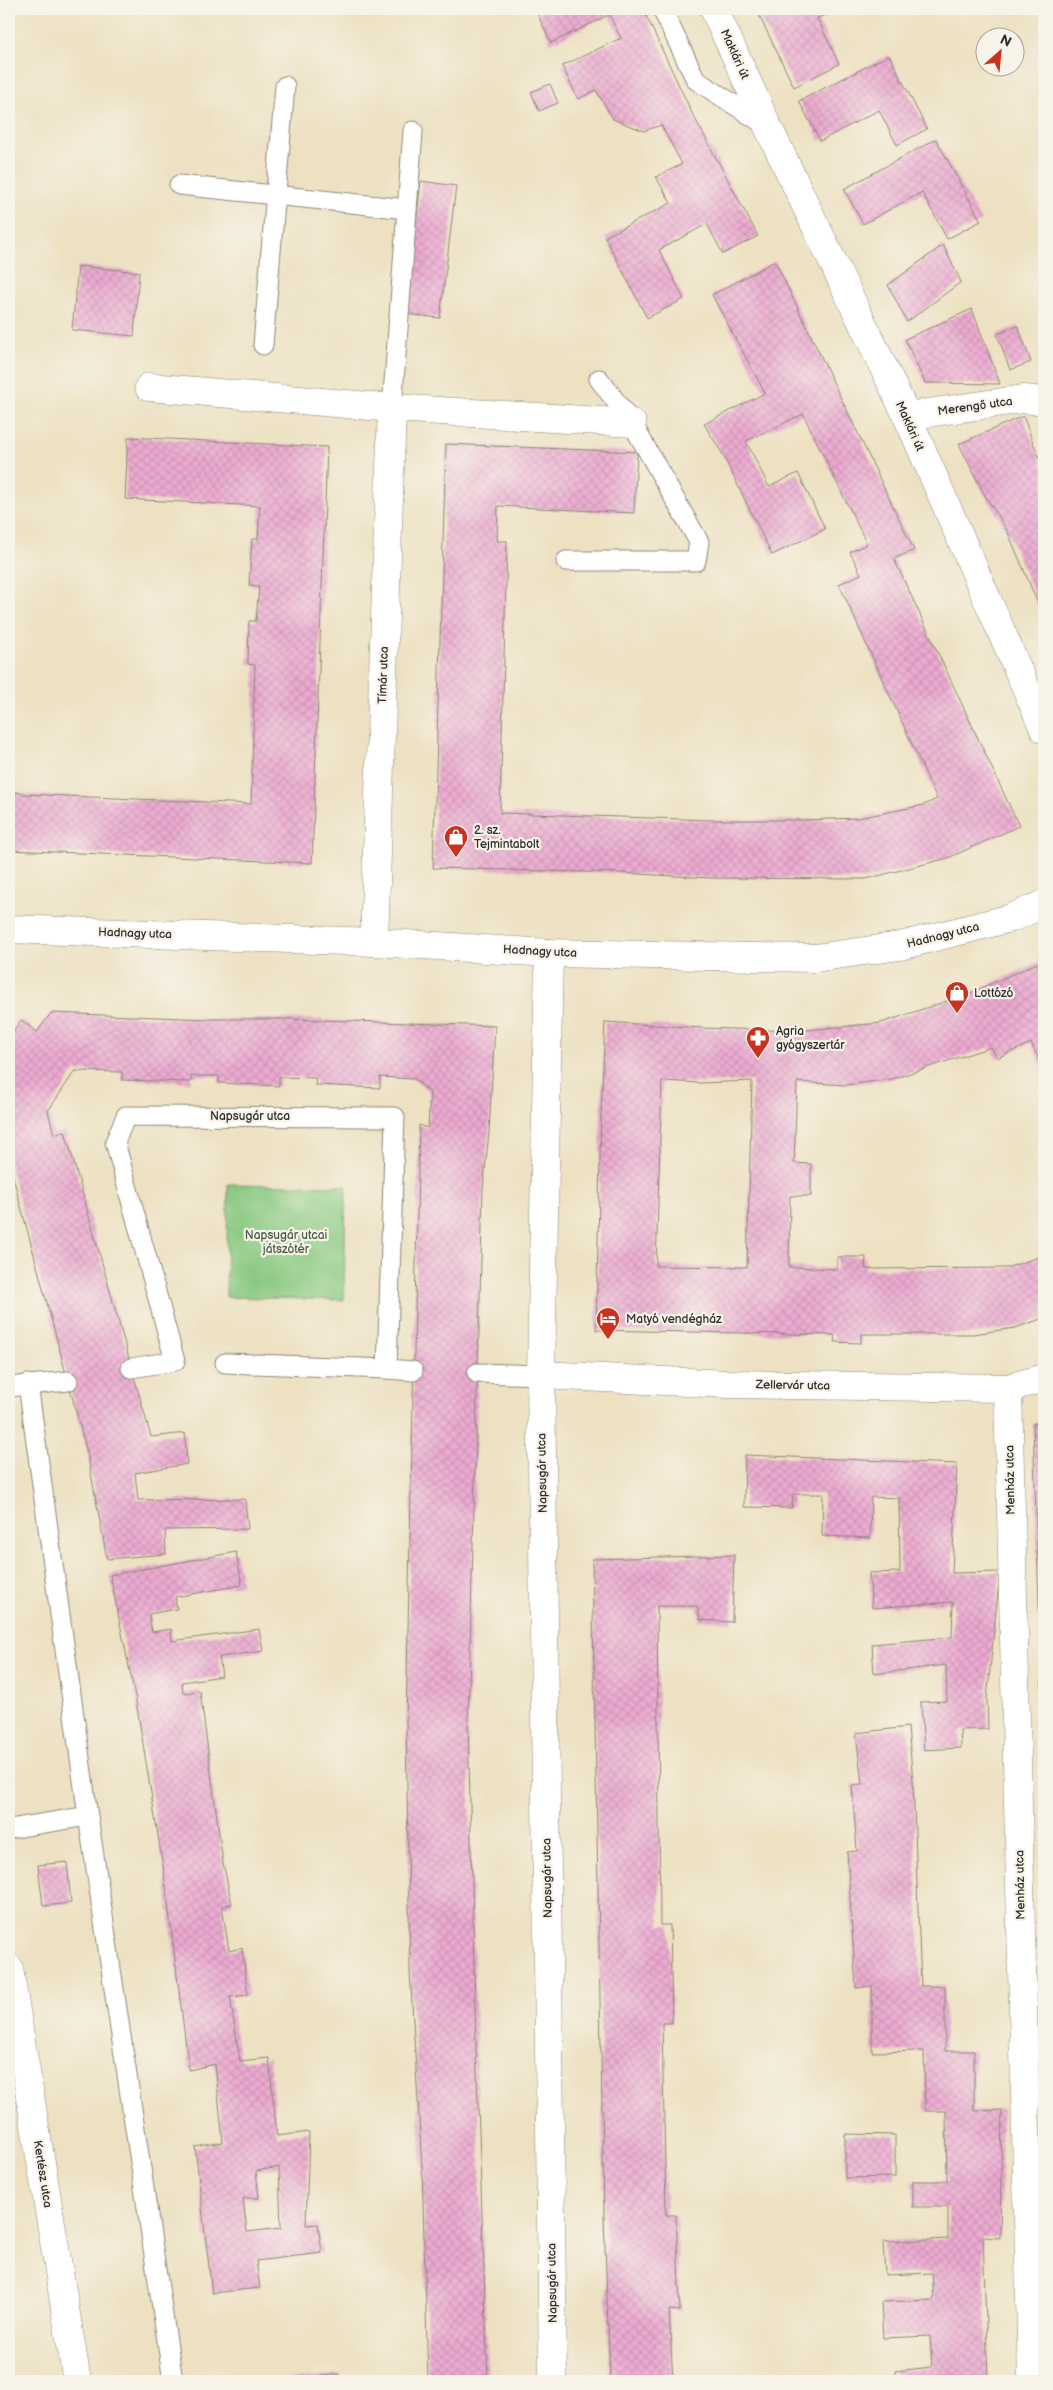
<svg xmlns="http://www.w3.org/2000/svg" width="1053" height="2390" font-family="'Balsamiq Sans',sans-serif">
<defs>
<pattern id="building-cross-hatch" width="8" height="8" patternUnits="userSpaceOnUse" patternTransform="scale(1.25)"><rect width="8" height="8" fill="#ecabd1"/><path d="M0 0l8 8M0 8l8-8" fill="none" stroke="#cb93b4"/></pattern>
</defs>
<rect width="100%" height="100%" fill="#f7f3e8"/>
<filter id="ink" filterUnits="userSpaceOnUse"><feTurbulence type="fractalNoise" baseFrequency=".02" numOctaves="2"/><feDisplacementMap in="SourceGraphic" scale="10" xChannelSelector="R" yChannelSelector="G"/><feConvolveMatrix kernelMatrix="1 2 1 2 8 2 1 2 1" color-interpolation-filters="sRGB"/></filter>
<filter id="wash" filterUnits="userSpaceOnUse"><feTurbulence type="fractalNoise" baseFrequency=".0096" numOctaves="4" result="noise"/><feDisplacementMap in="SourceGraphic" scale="20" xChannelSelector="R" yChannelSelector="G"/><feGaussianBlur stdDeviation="1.12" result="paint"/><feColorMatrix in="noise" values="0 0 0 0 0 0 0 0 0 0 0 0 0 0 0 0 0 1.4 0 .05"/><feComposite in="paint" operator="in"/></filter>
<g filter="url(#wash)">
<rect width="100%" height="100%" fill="#ede1c2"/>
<path fill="#89c981" stroke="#5a7a56" d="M 228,1184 L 346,1186 L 344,1300 L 226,1297 Z"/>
<g id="blocks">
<g fill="url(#building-cross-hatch)" fill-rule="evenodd">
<path d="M 547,9 L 643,9 L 691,111 L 758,236 L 723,254 L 707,224 L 659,250 L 684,299 L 647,318 L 605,237 L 671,203 L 656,177 L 682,164 L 661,125 L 644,131 L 613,119 L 596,90 L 578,99 L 562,66 L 621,38 L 609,15 L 551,43 L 537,13 Z"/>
<path d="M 756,9 L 832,9 L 834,12 L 817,18 L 839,64 L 794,87 Z"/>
<path d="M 889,55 L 927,129 L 897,145 L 879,110 L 820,141 L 799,101 Z"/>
<path d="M 550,84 L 558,103 L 539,111 L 531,92 Z"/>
<path d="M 936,139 L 981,221 L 947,239 L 922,192 L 863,224 L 844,189 Z"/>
<path d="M 421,181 L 456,186 L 440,318 L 405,314 Z"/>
<path d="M 943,245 L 961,282 L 907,322 L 888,285 Z"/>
<path d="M 775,261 L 914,550 L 894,559 L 1019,826 L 948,858 L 866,879 L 711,878 L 621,873 L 433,868 L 446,444 L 637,452 L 634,513 L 498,506 L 497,541 L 507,541 L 500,813 L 711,820 L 803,820 L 858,818 L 924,805 L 937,799 L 839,584 L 861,574 L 850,552 L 867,544 L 803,414 L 746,441 L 769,487 L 798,473 L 825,529 L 772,555 L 722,453 L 704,424 L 765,393 L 712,295 Z"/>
<path d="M 78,266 L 139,272 L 134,336 L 72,330 Z"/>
<path d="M 972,309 L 1000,384 L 925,383 L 905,339 Z"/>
<path d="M 1018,326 L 1031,362 L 1010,370 L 997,334 Z"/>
<path d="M 1023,416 L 1044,471 L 1044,618 L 1007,530 L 983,492 L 959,444 Z"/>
<path d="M 128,437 L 327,447 L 312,863 L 9,850 L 9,790 L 23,794 L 251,804 L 255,665 L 248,664 L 249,621 L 256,621 L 259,586 L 249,585 L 252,539 L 258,539 L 260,506 L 125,499 Z"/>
<path d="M 1044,960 L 1044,1070 L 1031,1043 L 997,1058 L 991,1047 L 892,1079 L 846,1085 L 797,1082 L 794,1163 L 811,1164 L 811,1196 L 790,1196 L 789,1267 L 837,1269 L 837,1257 L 866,1257 L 865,1269 L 1006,1268 L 1044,1255 L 1044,1318 L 1015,1328 L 973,1334 L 861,1334 L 861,1343 L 835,1342 L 834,1335 L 596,1330 L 601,1112 L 605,1022 L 703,1028 L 795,1031 L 881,1023 L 968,994 ZM 662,1081 L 700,1083 L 752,1081 L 747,1267 L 656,1266 Z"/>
<path d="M 51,1013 L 209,1019 L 293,1019 L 495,1026 L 489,1132 L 483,1189 L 468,1721 L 476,2047 L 488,2381 L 428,2381 L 422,2167 L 410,1971 L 406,1722 L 419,1125 L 428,1128 L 430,1092 L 414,1079 L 380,1077 L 380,1088 L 315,1085 L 316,1078 L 279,1077 L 279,1086 L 219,1083 L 219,1076 L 191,1076 L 191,1082 L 122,1080 L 122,1072 L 75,1071 L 48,1111 L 54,1134 L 65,1131 L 151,1437 L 185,1433 L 187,1464 L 135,1473 L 138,1500 L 245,1499 L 248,1529 L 165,1530 L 166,1554 L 107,1559 L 87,1452 L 9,1162 L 9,1037 L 21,1020 L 37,1032 Z"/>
<path d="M 1044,1420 L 1044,1724 L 1043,1724 L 1033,1424 Z"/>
<path d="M 745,1455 L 957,1464 L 952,1573 L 1000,1572 L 987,1698 L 988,1729 L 960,1730 L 961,1748 L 924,1750 L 921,1702 L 947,1701 L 946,1665 L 874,1674 L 872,1644 L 952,1637 L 953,1602 L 872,1608 L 869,1573 L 900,1572 L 899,1498 L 871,1497 L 870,1538 L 822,1536 L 823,1494 L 793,1494 L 792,1508 L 744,1507 Z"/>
<path d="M 236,1552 L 242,1585 L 175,1597 L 177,1609 L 149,1614 L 152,1632 L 171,1629 L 172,1641 L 259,1629 L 263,1651 L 219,1657 L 222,1676 L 182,1682 L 183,1693 L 200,1691 L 223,1863 L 232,1904 L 222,1906 L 229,1951 L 242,1948 L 248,1995 L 230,1997 L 240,2061 L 269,2058 L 277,2136 L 309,2132 L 306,2225 L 318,2224 L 322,2253 L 256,2261 L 260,2288 L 212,2293 L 195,2147 L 223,2142 L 215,2064 L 189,2070 L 164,1872 L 136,1701 L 110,1575 ZM 279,2167 L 281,2228 L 247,2232 L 243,2198 L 259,2198 L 256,2171 Z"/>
<path d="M 734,1555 L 732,1622 L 700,1620 L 697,1606 L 657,1606 L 660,1925 L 670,1925 L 672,2023 L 662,2023 L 666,2215 L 676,2215 L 680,2311 L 669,2310 L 673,2381 L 610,2381 L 604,2217 L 592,1559 Z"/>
<path d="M 908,1727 L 913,1781 L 921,1986 L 945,1986 L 945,2051 L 974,2051 L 974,2111 L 1002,2110 L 1000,2238 L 983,2237 L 988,2381 L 895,2381 L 895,2371 L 932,2367 L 930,2336 L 883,2338 L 881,2302 L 934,2300 L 932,2273 L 885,2275 L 883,2242 L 948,2239 L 948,2207 L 913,2207 L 913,2181 L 947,2181 L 946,2111 L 925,2111 L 924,2051 L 872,2052 L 872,1986 L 856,1988 L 847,1852 L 857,1851 L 852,1785 L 862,1784 L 856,1733 Z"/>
<path d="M 67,1862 L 71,1903 L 43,1906 L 38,1865 Z"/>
<path d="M 845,2134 L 895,2135 L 895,2177 L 845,2178 Z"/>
<path d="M 340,2374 L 341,2381 L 286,2381 L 286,2380 Z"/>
</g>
</g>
</g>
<g filter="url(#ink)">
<use href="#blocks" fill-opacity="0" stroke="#8c8676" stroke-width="1"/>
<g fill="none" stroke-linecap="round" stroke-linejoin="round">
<g stroke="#8c8676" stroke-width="21">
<g id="service">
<path d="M 662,9 L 696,80 L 767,126"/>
<path d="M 179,185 L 407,209"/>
<path d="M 263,345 L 285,86"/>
<path d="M 392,408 L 413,131"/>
<path d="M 566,561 L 696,561 L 699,542 L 632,423 L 599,379"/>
<path d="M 225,1363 L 387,1369"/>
<path d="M 131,1368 L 175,1361 L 115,1142 L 126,1116 L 395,1117 L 387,1369 L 413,1371"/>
<path d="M 477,1373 L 541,1375"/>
<path d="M 9,1387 L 68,1381"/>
<path d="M 88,1816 L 173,2381"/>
<path d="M 9,1829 L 88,1816 L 28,1384"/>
</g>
</g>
<g stroke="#8c8676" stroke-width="29">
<g id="minor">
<path d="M 714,9 L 768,127 L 907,416 L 1044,729"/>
<path d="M 149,387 L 392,408 L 632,423"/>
<path d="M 907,416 L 1023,399 L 1044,401"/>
<path d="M 9,929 L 374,942 L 549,953 L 815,958 L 900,946 L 1011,918 L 1044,904"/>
<path d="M 374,942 L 392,408"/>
<path d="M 549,953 L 541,1375 L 553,2381"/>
<path d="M 541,1375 L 728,1384 L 1008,1388 L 1044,1378"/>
<path d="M 1008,1388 L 1032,2381"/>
</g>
</g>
<g stroke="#8c8676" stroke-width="29">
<path id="tertiary" d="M 9,1968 L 77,2381"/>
</g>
<use href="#service" stroke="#fff" stroke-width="19"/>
<use href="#minor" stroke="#fff" stroke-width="28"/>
<use href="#tertiary" stroke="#fff" stroke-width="28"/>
</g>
</g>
<defs>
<g id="shop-pin" transform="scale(1.25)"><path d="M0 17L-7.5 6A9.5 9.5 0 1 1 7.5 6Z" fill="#c8321e" stroke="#f7f3e8"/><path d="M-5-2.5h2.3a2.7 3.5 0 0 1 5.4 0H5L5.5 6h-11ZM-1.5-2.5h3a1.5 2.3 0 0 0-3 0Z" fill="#fff"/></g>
<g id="pharmacy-pin" transform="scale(1.25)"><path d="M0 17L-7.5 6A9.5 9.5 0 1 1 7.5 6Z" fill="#c8321e" stroke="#f7f3e8"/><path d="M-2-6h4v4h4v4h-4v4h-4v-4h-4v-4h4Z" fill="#fff"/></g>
<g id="hotel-pin" transform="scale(1.25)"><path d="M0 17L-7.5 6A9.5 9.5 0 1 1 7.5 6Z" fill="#c8321e" stroke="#f7f3e8"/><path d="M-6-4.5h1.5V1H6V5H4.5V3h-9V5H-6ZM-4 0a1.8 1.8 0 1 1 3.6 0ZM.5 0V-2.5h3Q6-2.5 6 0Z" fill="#fff"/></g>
</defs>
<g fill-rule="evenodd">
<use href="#shop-pin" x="456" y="837"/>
<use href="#shop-pin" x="957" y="993"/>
<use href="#pharmacy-pin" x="758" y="1038"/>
<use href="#hotel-pin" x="608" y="1319"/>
</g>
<g text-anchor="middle" stroke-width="4.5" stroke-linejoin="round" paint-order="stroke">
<g font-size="12" fill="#2b2b2b" stroke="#f7f3e8">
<text transform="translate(735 54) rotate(66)" y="4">Maklári út</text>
<text transform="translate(975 406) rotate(-8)" y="4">Merengő utca</text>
<text transform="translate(910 426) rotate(66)" y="4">Maklári út</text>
<text transform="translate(383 675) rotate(-88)" y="4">Tímár utca</text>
<text transform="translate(135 933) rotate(2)" y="4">Hadnagy utca</text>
<text transform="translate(943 935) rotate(-14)" y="4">Hadnagy utca</text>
<text transform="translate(540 951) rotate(3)" y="4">Hadnagy utca</text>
<text x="250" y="1120">Napsugár utca</text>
<text transform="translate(793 1385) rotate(1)" y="4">Zellervár utca</text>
<text transform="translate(542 1473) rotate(-91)" y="4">Napsugár utca</text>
<text transform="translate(1010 1480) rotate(-91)" y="4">Menház utca</text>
<text transform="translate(547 1878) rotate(-91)" y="4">Napsugár utca</text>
<text transform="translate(1020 1885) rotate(-91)" y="4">Menház utca</text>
<text transform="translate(43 2174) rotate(81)" y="4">Kertész utca</text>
<text transform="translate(552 2283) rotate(-91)" y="4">Napsugár utca</text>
</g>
<g font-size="12" fill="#2b2b2b" stroke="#f7f3e8" text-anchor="start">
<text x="474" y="834">2. sz.<tspan x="474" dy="14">Tejmintabolt</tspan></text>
<text x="974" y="997">Lottózó</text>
<text x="776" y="1035">Agria<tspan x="776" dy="14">gyógyszertár</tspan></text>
<text x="626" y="1323">Matyó vendégház</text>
</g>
<g font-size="12" fill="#475a45" stroke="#f7f3e8">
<text x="286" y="1239">Napsugár utcai<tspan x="286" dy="14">játszótér</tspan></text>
</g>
</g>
<rect width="1053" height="2390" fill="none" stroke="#f7f3e8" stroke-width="30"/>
<g transform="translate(1000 52) rotate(27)"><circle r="24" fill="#f7f3e8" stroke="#a5a39c"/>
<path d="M0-4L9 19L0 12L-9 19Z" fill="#c8321e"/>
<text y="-8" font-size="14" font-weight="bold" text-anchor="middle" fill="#2b2b2b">N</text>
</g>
</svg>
